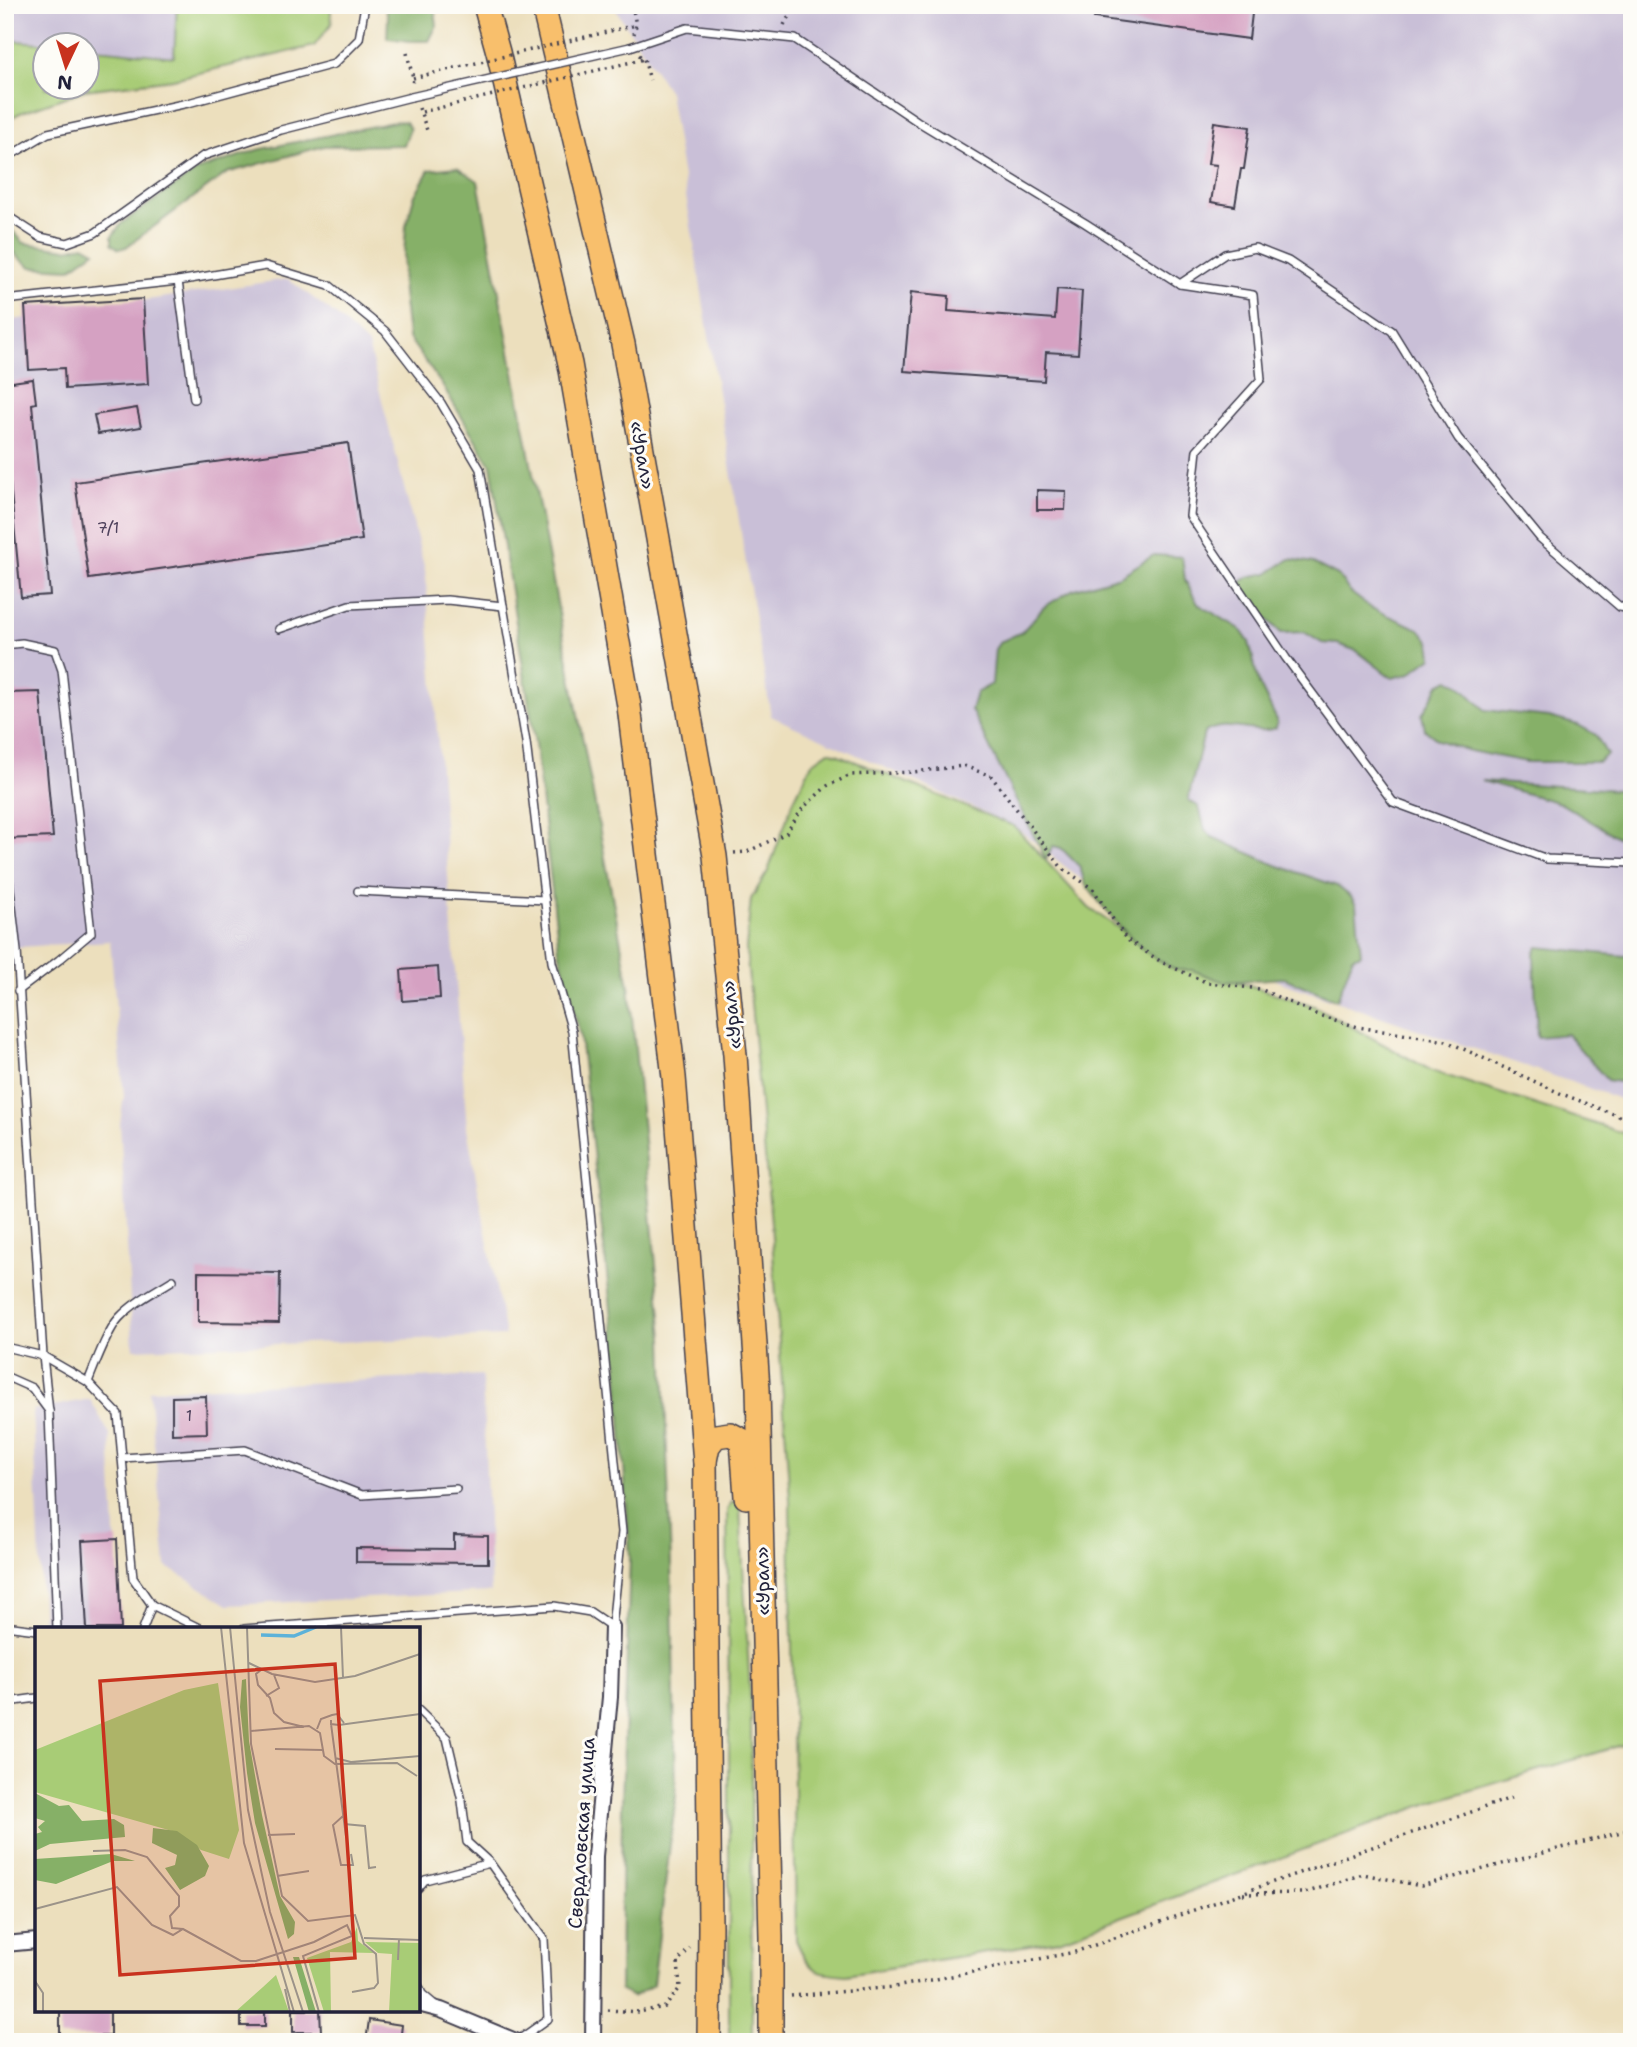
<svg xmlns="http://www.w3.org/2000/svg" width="1637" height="2047" font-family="'Shantell Sans',sans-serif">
<rect width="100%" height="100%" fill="#fdfcf7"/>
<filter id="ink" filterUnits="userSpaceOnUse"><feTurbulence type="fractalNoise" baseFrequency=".0143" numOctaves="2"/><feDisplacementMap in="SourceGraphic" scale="14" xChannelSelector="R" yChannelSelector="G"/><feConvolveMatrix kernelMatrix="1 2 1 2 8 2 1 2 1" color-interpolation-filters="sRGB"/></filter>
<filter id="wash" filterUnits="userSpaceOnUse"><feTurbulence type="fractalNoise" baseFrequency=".00686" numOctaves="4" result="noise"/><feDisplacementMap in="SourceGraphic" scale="28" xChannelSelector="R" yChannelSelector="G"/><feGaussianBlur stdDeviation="1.57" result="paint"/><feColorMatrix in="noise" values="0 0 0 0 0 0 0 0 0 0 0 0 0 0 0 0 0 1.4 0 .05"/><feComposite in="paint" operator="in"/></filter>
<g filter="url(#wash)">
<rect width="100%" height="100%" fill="#ecdfbd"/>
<g fill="#c9bfd7">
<path d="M 5,5 L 177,5 L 174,57 L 88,48 L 88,46 L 63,45 L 5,40 Z"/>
<path d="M 613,5 L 1632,5 L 1632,1103 L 1158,940 L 1014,826 L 771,716 L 669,92 Z"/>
<path d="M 288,279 L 337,316 L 368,345 L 425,570 L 467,1128 L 505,1336 L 133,1349 L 120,1123 L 124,1096 L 110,941 L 5,948 L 5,321 Z"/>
<path d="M 482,1375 L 491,1592 L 228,1605 L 166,1566 L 149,1390 Z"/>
<path d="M 90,1399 L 110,1435 L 120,1629 L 43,1629 L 33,1410 Z"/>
</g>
<g fill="#a8cc76" stroke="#657758" stroke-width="2">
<path d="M 177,5 L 330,5 L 332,23 L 314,46 L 173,79 L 85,90 L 20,113 L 5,121 L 5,40 L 63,45 L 46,46 L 46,88 L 88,88 L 88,48 L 174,57 Z"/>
<path d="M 829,751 L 1014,826 L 1089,908 L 1161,957 L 1314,1006 L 1432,1071 L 1632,1136 L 1632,1742 L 1432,1802 L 1059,1940 L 846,1975 C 813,1972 810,1971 796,1940 L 790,1500 L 771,1223 L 746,948 L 751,899 L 768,871 L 793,802 L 812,763 Z"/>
<path d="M 732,1502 L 737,1504 L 740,1510 L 751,1710 L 752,2042 L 729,2042 L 729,1727 L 727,1510 Z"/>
</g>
<g fill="#86b067" stroke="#546951" stroke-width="2">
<path d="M 385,5 L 434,5 L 437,25 L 429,41 L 409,41 L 387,38 L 388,18 Z"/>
<path d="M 398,121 L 406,122 L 410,129 L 404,145 L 324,146 L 227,173 L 126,247 L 119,249 L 112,244 L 112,236 L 122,223 L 198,170 L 257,150 Z"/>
<path d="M 457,167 L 478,181 L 629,986 L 663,1337 L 672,1594 L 676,1795 L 653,1985 L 632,1997 L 620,1990 L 622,1805 L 630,1557 L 617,1362 L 580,1036 L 559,950 L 534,736 L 491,465 L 442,385 L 408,337 L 402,284 L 406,226 L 414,197 L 429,170 Z"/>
<path d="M 5,223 L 24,243 L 67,249 L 84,245 L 95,251 L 70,269 L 31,267 L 18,257 L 5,241 Z"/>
<path d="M 1154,555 L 1182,557 L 1185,580 L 1198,604 L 1240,629 L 1249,642 L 1259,684 L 1277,720 L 1276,728 C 1253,736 1227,718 1204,733 L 1188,800 L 1199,807 L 1205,830 L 1212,837 L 1276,865 L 1337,886 L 1351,897 L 1356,905 L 1361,954 L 1353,957 L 1337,1000 L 1284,978 L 1224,982 L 1192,970 L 1175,970 L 1143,950 L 1111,917 L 1085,884 L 1080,867 L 1061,848 L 1053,846 L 1046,860 L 971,710 L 976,693 L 992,684 L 995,649 L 1000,642 L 1022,632 L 1044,607 L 1072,590 L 1120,576 Z"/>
<path d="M 1290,559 L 1313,563 L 1338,576 L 1350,592 L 1371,608 L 1419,629 L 1430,641 L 1432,657 L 1409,674 L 1392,678 L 1357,651 L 1338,644 L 1322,643 L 1304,632 L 1281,633 L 1246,598 L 1241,582 L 1248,577 L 1268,573 Z"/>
<path d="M 1449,680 L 1458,683 L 1485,710 L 1549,717 L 1578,725 L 1596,735 L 1607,755 L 1598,762 L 1527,762 L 1470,751 L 1438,740 L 1425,730 L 1422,715 L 1439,685 Z"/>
<path d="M 1482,781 L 1632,791 L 1632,840 L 1617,837 L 1560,803 Z"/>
<path d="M 1538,947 L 1625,956 L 1632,955 L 1632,1084 L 1607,1080 L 1567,1034 L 1537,1037 L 1534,954 Z"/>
</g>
<g id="blocks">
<g fill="#d5a1c2">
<path d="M 1096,5 L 1253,5 L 1249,39 L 1094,18 Z"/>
<path d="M 1214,122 L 1250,127 L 1244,169 L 1241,169 L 1235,206 L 1211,202 L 1217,165 L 1208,164 Z"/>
<path d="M 1057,289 L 1082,291 L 1078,354 L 1046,352 L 1044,381 L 904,371 L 911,292 L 949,296 L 948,311 L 1055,319 Z"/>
<path d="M 143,299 L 148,384 L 65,389 L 64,368 L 29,370 L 25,306 Z"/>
<path d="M 33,379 L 36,403 L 32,404 L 50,595 L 21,597 L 5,430 L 5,417 L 10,416 L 5,383 Z"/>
<path d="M 137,408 L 141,427 L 98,434 L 94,415 Z"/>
<path d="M 348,443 L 362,540 L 89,579 L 75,482 Z"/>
<path d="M 1037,490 L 1066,491 L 1065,510 L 1037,510 Z"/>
<path d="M 40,692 L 53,837 L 5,839 L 5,693 Z"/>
<path d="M 438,967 L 440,998 L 403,1001 L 401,970 Z"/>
<path d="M 198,1272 L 280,1273 L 279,1323 L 198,1322 Z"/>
<path d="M 206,1396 L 207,1433 L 172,1434 L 172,1397 Z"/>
<path d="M 454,1535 L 488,1536 L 488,1563 L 356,1562 L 356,1548 L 454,1549 Z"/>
<path d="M 117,1539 L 121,1629 L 87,1629 L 82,1541 Z"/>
<path d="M 60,2010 L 110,2010 L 110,2036 L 60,2037 Z"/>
<rect x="241" y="2010" width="24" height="16"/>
<path d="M 293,2010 L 320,2010 L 321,2032 L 293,2032 Z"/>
<path d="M 369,2020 L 402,2025 L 400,2042 L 366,2042 Z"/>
</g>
</g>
</g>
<g filter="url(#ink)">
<use href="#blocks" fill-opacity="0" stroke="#403e4e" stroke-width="2"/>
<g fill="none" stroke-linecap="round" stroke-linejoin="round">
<g stroke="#403e4e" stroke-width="10">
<g id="service">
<path d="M 630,47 L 687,28 L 795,39 L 917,121 L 1085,223 L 1180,284 L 1225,254 L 1255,248 L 1288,261 L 1392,331 L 1458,438 L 1540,538 L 1620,607 L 1632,609"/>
<path d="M 5,170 L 11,155 L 48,133 L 188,103 L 334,64 L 359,39 L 365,5"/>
<path d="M 5,198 L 9,217 L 40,237 L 67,243 L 95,233 L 203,156 L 281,130 L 411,97"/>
<path d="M 178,281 L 194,399"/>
<path d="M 1180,284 L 1253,295 L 1261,379 L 1197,450 L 1190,516 L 1286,658 L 1393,802 L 1547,859 L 1632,863"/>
<path d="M 5,300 L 178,281 L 266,266 L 329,285 L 385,331 L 441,403 L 480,469 L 526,742 L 552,962 L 572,1031 L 622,1532 L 612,1627 L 590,1612 L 554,1606 L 244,1629"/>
<path d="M 279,629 L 349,605 L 447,600 L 503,606"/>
<path d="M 5,645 L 22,643 L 55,650 L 62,670 L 91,933 L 59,960 L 18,991"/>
<path d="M 6,854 L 17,951 L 43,1356 L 49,1412 L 57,1629"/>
<path d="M 358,891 L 545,900"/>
<path d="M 5,1347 L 43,1356 L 88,1382 L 118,1414 L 133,1578 L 152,1605 L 201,1629"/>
<path d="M 5,1376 L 32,1388 L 49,1411"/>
<path d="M 88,1382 C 95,1365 107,1331 119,1318 C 134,1302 154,1292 173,1280"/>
<path d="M 122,1458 L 245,1450 L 362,1495 L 456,1489"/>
<path d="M 5,1626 L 37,1630"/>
<path d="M 143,1629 L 152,1605"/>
<path d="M 5,1698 L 8,1702 L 37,1698"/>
<path d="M 418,1710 L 447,1738 L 462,1801 L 467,1842 L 490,1863 L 544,1939 L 548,2019 L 517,2041"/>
<path d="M 418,1888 L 425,1880 L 490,1863"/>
<path d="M 418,1985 L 422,1994 L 435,2005"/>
</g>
</g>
<g stroke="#403e4e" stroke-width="18">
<g id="minor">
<path d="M 5,1944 L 37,1941"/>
<path d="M 418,2004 L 441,2010 L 518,2042"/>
<path d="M 593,2042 L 595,1856 L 610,1697 L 612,1627"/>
</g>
</g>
<g stroke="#403e4e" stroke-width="26">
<g id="primary">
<path d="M 485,5 L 498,52 L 570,364 L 629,706 L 674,1077 L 705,1463 L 710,1926 L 709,2042"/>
<path d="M 543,5 L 623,344 L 715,856 L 735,1055 L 758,1388 L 771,1937 L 771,2042"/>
<path d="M 705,1461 L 708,1446 L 716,1436 L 730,1434 L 742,1440 L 746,1497"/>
</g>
</g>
<g stroke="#403e4e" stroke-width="3.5" stroke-dasharray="2 5" stroke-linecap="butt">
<path d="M 632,5 L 636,25 L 634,34"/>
<path d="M 784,25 L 795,5"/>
<path d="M 407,53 L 413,78 L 412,85"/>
<path d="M 639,55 L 644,59 L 650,80"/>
<path d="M 419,108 L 428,133"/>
<path d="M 734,853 L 747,852 L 786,833 L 803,808 L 827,786 L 851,775 L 913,772 L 964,766 L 991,776 L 1062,868 L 1093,889 L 1126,939 L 1163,963 L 1208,983 L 1260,989 L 1315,1014 L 1358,1027 L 1446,1041 L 1562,1094 L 1632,1121"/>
<path d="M 1243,1894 L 1305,1893 L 1363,1874 L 1421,1886 L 1632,1829"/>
<path d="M 791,1996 L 895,1987 L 1075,1952 L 1511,1798"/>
<path d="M 608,2010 L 639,2012 L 665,2007 L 680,1988 L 678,1961 L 690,1948"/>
</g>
<use href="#service" stroke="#fff" stroke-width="7"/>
<use href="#minor" stroke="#fff" stroke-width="14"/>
<use href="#primary" stroke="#f8bf6c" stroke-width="23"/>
<g stroke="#403e4e" stroke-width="10" stroke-linecap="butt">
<path id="service-bridge" d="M 411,97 L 630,47"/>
</g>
<g stroke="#403e4e" stroke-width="3.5" stroke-dasharray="2 5" stroke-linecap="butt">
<path d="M 413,78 L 636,25"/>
<path d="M 422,112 L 644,59"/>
</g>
<use href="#service-bridge" stroke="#fff" stroke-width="7"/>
</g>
</g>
<g text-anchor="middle" stroke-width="6" stroke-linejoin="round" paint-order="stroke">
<g font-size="16" fill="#4f425d">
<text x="108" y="533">7/1</text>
<text x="189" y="1421">1</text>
</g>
<g font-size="19" fill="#22223b" stroke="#fdfcf7">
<text transform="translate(643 455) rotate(80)" y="7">«Урал»</text>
<text transform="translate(731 1015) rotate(-96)" y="7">«Урал»</text>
<text transform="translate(762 1581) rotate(-91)" y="7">«Урал»</text>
<text transform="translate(581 1833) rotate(-86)" y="7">Свердловская улица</text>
</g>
</g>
<g transform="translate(35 1627)">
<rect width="385" height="385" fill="#ecdfbd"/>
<path d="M 183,56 L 204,203 L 194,232 L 166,223 L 144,206 L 0,165 L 0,123 L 149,63 ZM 322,300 L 323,314 L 339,326 L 295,325 L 296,385 L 289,385 L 272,331 L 316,315 ZM 330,315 L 385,316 L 385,385 L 354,385 L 357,327 L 343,326 ZM 241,348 L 254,385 L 200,385 L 228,360 Z" fill="#a8cc76"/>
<path d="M 211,52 L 214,114 L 227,188 L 245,269 L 260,295 L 259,307 L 253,312 L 220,196 L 212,146 L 205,80 L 207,53 ZM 0,166 L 24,179 L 34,178 L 47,194 L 79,192 L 89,198 L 90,210 L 15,217 L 0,224 L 0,207 L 7,205 L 3,200 L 10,194 L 0,191 ZM 118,201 L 142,204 L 162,218 L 174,239 L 170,249 L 145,263 L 130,241 L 140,238 L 142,228 L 117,216 ZM 76,227 L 100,234 L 78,234 L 21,257 L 0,253 L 0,232 ZM 258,330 L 264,330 L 281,385 L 274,385 Z" fill="#86b067"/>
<path fill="none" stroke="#5cb2d9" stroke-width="3.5" d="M 226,8 L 259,9 L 281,0"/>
<path fill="none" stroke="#9b9389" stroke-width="2" d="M 186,0 L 209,216 L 259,385M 195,0 L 213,183 L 235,285 L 268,385M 212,0 L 216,117 L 247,269 L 273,294 L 320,288 L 329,317 L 341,327 L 343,356 L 339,361 L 317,365M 306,0 L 308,51M 214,36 L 237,47 L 280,55 L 320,49 L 385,27M 226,43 L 221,47 L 223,58 L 235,71 L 239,86 L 249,95 L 269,100M 231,69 L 244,61 L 239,48M 296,93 L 296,97 L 304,98 L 385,87M 296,97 L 311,209M 282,102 L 286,92 L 297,88 L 302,87 L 309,96M 216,104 L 274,99 L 285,106 L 289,129 L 300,137 L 362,136 L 382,149M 240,122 L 288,123M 300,131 L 316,135 L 385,129M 308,189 L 298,198 L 306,238 L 318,238 L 316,227M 309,197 L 330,199 L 334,241 L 341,240M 233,208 L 260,207M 58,224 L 90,223 L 112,230 L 144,269 L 144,279 L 135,289 L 137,301 L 148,302M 242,249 L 274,244M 0,282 L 82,260 L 117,298 L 138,308 L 148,302 L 206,334 L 221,334 L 279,315 L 312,298 L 317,309 L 268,329 L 284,385M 329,311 L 385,313M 363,333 L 364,312M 0,354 L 8,366 L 8,385M 250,362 L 255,385"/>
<path fill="#c8321e" fill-opacity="0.15" stroke="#c8321e" stroke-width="3.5" d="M 300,37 L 320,331 L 85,348 L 65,54 Z"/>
<rect width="385" height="385" fill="none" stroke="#22223b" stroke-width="3.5"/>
</g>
<rect width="1637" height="2047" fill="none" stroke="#fdfcf7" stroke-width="28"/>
<g transform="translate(66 66) rotate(184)"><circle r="33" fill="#fdfcf7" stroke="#a5a5ac" stroke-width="2"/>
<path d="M0-5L12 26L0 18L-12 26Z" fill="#c8321e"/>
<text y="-10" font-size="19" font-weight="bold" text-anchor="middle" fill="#22223b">N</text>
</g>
</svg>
